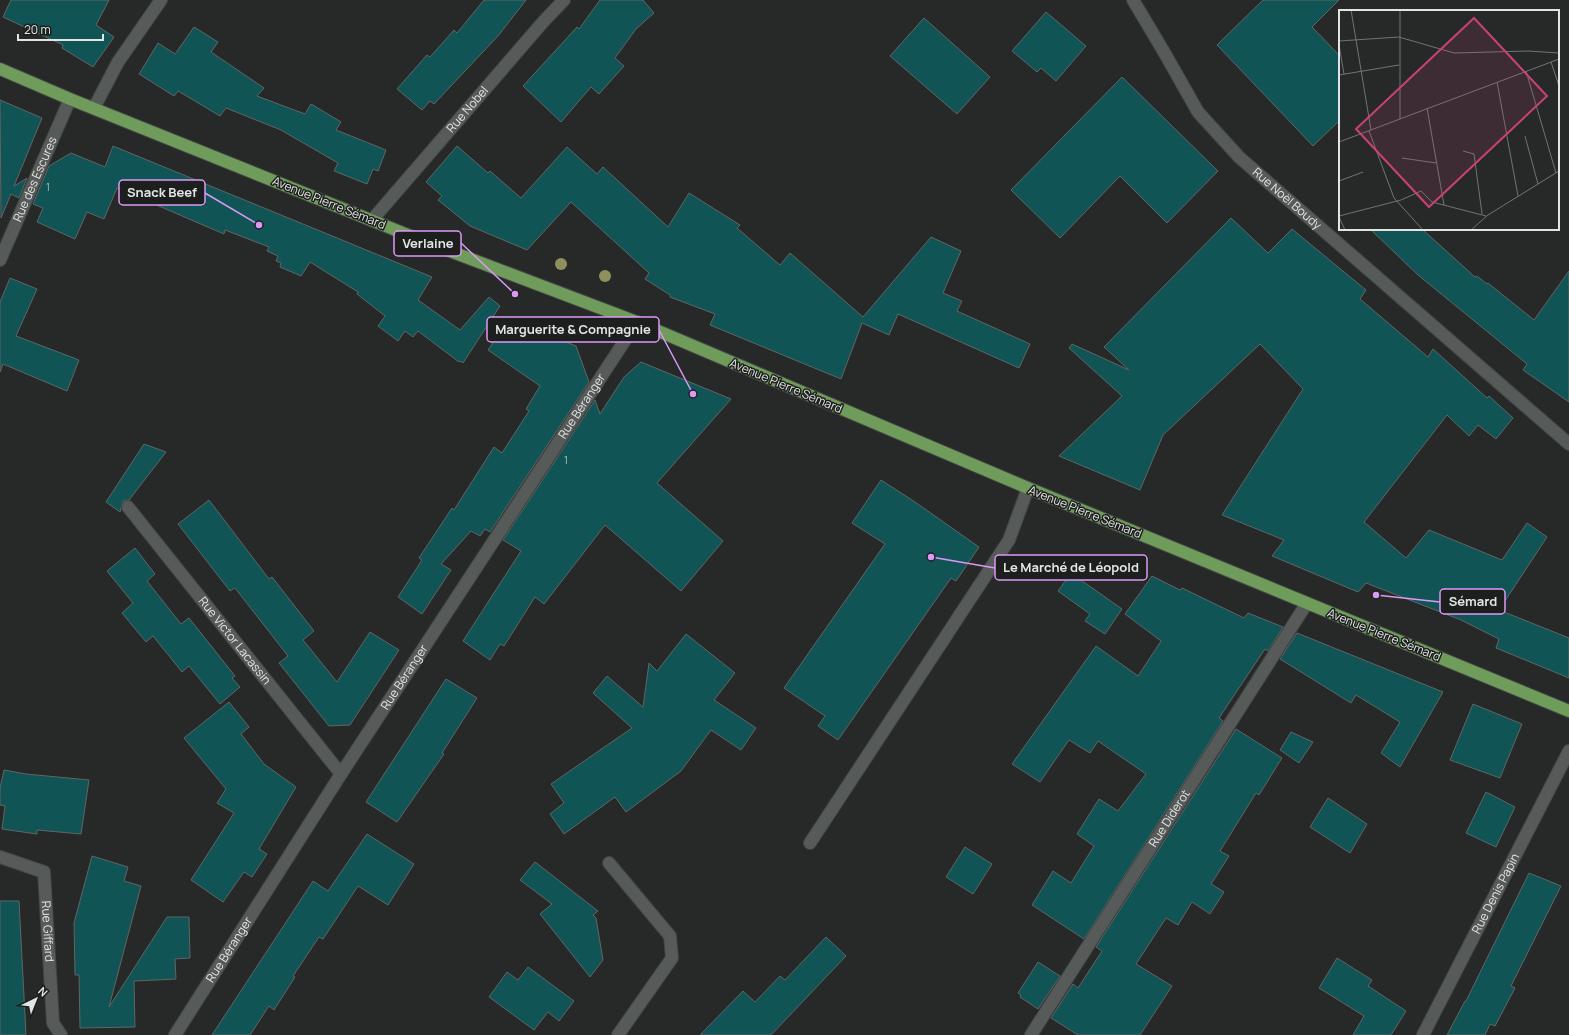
<svg xmlns="http://www.w3.org/2000/svg" width="1569" height="1035" font-family="Manrope,sans-serif">
<rect width="100%" height="100%" fill="#262928"/>
<g fill="#115455" stroke="#616565">
<path d="M 11,0 L 109,0 L 96,25 L 114,37 L 93,67 L 62,48 L 63,45 L 3,17 Z"/>
<path d="M 484,0 L 526,0 L 498,36 L 434,104 L 430,101 L 422,110 L 397,89 L 427,55 L 430,57 L 454,30 L 457,33 Z"/>
<path d="M 600,0 L 643,0 L 654,13 L 636,29 L 615,58 L 624,66 L 599,94 L 591,87 L 561,122 L 523,86 L 577,27 L 579,29 Z"/>
<path d="M 1263,0 L 1339,0 L 1312,27 L 1340,56 L 1340,120 L 1313,146 L 1217,45 Z"/>
<path d="M 1046,12 L 1086,46 L 1056,81 L 1041,68 L 1037,72 L 1012,51 Z"/>
<path d="M 924,18 L 990,77 L 957,114 L 890,56 Z"/>
<path d="M 194,27 L 218,42 L 211,52 L 264,88 L 257,96 L 305,114 L 311,104 L 341,122 L 336,130 L 386,150 L 378,171 L 373,169 L 367,184 L 334,171 L 338,163 L 281,130 L 226,108 L 220,116 L 178,91 L 174,96 L 139,74 L 158,43 L 175,54 Z"/>
<path d="M 1122,77 L 1218,171 L 1167,223 L 1120,176 L 1060,238 L 1011,190 Z"/>
<path d="M 0,100 L 42,118 L 14,186 L 27,178 L 19,198 L 11,194 L 1,218 Z"/>
<path d="M 113,146 L 432,277 L 418,300 L 460,330 L 489,297 L 500,306 L 463,363 L 460,361 L 459,362 L 418,331 L 413,337 L 405,331 L 398,341 L 378,326 L 385,316 L 357,294 L 358,292 L 310,262 L 301,276 L 280,267 L 281,263 L 276,261 L 278,256 L 267,251 L 269,247 L 225,230 L 224,234 L 117,188 L 104,219 L 87,212 L 75,239 L 37,222 L 43,208 L 33,204 L 49,166 L 71,153 L 105,167 Z"/>
<path d="M 457,146 L 488,173 L 490,171 L 521,198 L 567,147 L 597,174 L 603,167 L 668,227 L 689,193 L 740,225 L 737,228 L 780,265 L 790,253 L 863,317 L 931,237 L 961,251 L 943,293 L 962,301 L 957,311 L 1030,344 L 1019,368 L 898,314 L 889,335 L 862,323 L 841,379 L 710,325 L 715,314 L 670,297 L 670,295 L 645,279 L 649,273 L 571,202 L 527,250 L 470,226 L 438,200 L 442,196 L 426,182 Z"/>
<path d="M 1231,218 L 1268,253 L 1292,229 L 1366,290 L 1360,299 L 1428,357 L 1433,349 L 1487,398 L 1489,396 L 1513,418 L 1496,439 L 1478,425 L 1469,436 L 1447,415 L 1364,522 L 1406,558 L 1429,530 L 1502,560 L 1527,523 L 1547,537 L 1499,610 L 1569,638 L 1569,678 L 1496,648 L 1499,639 L 1461,620 L 1366,583 L 1358,592 L 1272,556 L 1284,540 L 1222,515 L 1303,389 L 1260,344 L 1163,435 L 1140,490 L 1059,456 L 1122,396 L 1069,348 L 1072,344 L 1129,370 L 1104,347 Z"/>
<path d="M 1370,229 L 1422,229 L 1475,277 L 1477,276 L 1487,284 L 1488,283 L 1534,320 L 1569,271 L 1569,402 L 1523,370 L 1527,364 L 1418,275 Z"/>
<path d="M 10,278 L 37,289 L 16,336 L 79,360 L 67,391 L 3,364 L 0,372 L 0,302 Z"/>
<path d="M 506,324 L 521,335 L 523,331 L 540,342 L 546,334 L 576,346 L 589,382 L 490,532 L 485,529 L 480,536 L 471,531 L 441,564 L 451,570 L 422,614 L 398,597 L 422,560 L 419,558 L 452,508 L 454,510 L 494,447 L 502,453 L 529,411 L 526,409 L 540,386 L 488,350 Z"/>
<path d="M 641,362 L 731,399 L 657,483 L 723,541 L 681,591 L 605,525 L 544,604 L 535,597 L 504,646 L 500,644 L 490,660 L 463,641 L 521,551 L 503,540 L 595,400 L 600,414 L 624,377 Z"/>
<path d="M 144,444 L 166,452 L 129,500 L 123,501 L 120,512 L 106,502 Z"/>
<path d="M 881,480 L 915,502 L 979,547 L 956,581 L 951,578 L 838,740 L 818,726 L 825,716 L 784,688 L 885,544 L 852,523 Z"/>
<path d="M 209,500 L 269,579 L 272,577 L 314,631 L 303,640 L 337,682 L 370,632 L 399,650 L 350,725 L 329,726 L 279,663 L 288,656 L 235,588 L 230,591 L 178,524 Z"/>
<path d="M 135,548 L 155,574 L 147,581 L 181,624 L 189,618 L 235,676 L 232,678 L 240,687 L 220,704 L 189,666 L 182,672 L 153,636 L 146,642 L 122,613 L 133,603 L 107,571 Z"/>
<path d="M 1071,573 L 1122,609 L 1105,634 L 1085,621 L 1090,614 L 1058,591 Z"/>
<path d="M 1152,576 L 1180,590 L 1182,588 L 1244,618 L 1248,613 L 1283,627 L 1268,651 L 1265,649 L 1219,718 L 1223,721 L 1084,939 L 1032,905 L 1053,871 L 1071,883 L 1094,846 L 1077,834 L 1099,799 L 1118,811 L 1146,774 L 1098,741 L 1090,753 L 1069,740 L 1040,782 L 1012,764 L 1096,646 L 1138,676 L 1161,641 L 1125,614 Z"/>
<path d="M 1297,633 L 1443,692 L 1400,767 L 1381,753 L 1400,722 L 1356,695 L 1351,703 L 1280,659 Z"/>
<path d="M 686,634 L 735,673 L 714,700 L 756,728 L 741,750 L 711,730 L 681,771 L 626,812 L 615,797 L 564,834 L 550,814 L 564,803 L 551,784 L 632,728 L 593,693 L 607,676 L 643,707 L 649,663 L 657,671 Z"/>
<path d="M 446,679 L 477,698 L 442,753 L 444,754 L 397,822 L 366,802 Z"/>
<path d="M 229,702 L 249,727 L 241,734 L 264,764 L 296,787 L 259,849 L 267,854 L 252,877 L 244,872 L 223,902 L 191,880 L 234,813 L 217,803 L 226,789 L 184,738 Z"/>
<path d="M 1473,704 L 1522,724 L 1500,778 L 1450,760 Z"/>
<path d="M 1236,729 L 1282,758 L 1259,795 L 1256,793 L 1220,851 L 1229,856 L 1211,884 L 1224,892 L 1210,914 L 1192,902 L 1178,925 L 1166,918 L 1136,964 L 1172,986 L 1140,1035 L 1078,1035 L 1051,1018 L 1073,984 L 1078,988 L 1102,951 L 1096,947 Z"/>
<path d="M 1291,732 L 1313,742 L 1299,763 L 1280,750 Z"/>
<path d="M 4,770 L 26,774 L 89,780 L 81,834 L 37,830 L 37,834 L 2,829 L 5,806 L 0,805 L 0,788 Z"/>
<path d="M 1486,792 L 1515,807 L 1496,847 L 1466,833 Z"/>
<path d="M 1328,798 L 1367,824 L 1350,853 L 1310,827 Z"/>
<path d="M 367,834 L 414,864 L 388,905 L 358,886 L 323,939 L 319,937 L 293,976 L 295,977 L 274,1010 L 269,1006 L 250,1035 L 212,1035 L 313,881 L 328,891 Z"/>
<path d="M 965,847 L 992,864 L 973,894 L 946,877 Z"/>
<path d="M 92,856 L 128,867 L 124,881 L 141,886 L 109,1007 L 167,917 L 189,917 L 190,958 L 175,959 L 176,979 L 134,981 L 135,1027 L 80,1028 L 79,975 L 75,975 L 74,923 Z"/>
<path d="M 535,862 L 598,911 L 593,915 L 596,918 L 603,960 L 590,977 L 540,914 L 552,904 L 520,880 Z"/>
<path d="M 1529,873 L 1561,886 L 1511,986 L 1515,988 L 1495,1026 L 1490,1024 L 1485,1035 L 1447,1035 L 1465,1001 L 1466,1001 Z"/>
<path d="M 0,901 L 19,901 L 26,1035 L 0,1035 Z"/>
<path d="M 826,937 L 846,956 L 771,1035 L 700,1035 L 743,991 L 755,1002 L 780,976 L 785,980 Z"/>
<path d="M 1337,958 L 1372,980 L 1368,986 L 1406,1011 L 1391,1035 L 1353,1035 L 1364,1016 L 1319,988 Z"/>
<path d="M 1038,962 L 1060,976 L 1038,1009 L 1020,997 L 1021,995 L 1018,993 Z"/>
<path d="M 528,967 L 574,1001 L 559,1021 L 548,1012 L 534,1030 L 489,997 L 507,972 L 518,980 Z"/>
</g>
<g fill="none" stroke-linecap="round" stroke-linejoin="round">
<g stroke="#424544" stroke-width="14">
<path id="lane" d="M 810,843 L 1009,540 L 1028,488"/>
</g>
<g stroke="#424544" stroke-width="14">
<g id="street">
<path id="s1" d="M 1133,0 L 1164,52 L 1198,112 L 1239,157 L 1569,444"/>
<path d="M 94,108 L 118,62 L 161,0"/>
<path id="s2" d="M 372,220 L 543,22 L 564,0"/>
<path id="s3" d="M 0,260 L 70,99"/>
<path id="s4" d="M 128,507 L 341,774"/>
<path id="s5" d="M 0,857 L 44,872 L 53,1023 L 61,1035"/>
<path d="M 609,863 L 670,936 L 672,958 L 618,1035"/>
<path id="s6" d="M 175,1035 L 341,774 L 637,322"/>
<path id="s7" d="M 1031,1035 L 1307,603"/>
<path id="s8" d="M 1423,1035 L 1569,751"/>
</g>
</g>
<g stroke="#424544" stroke-width="14">
<path id="primary" d="M 0,69 L 70,99 L 418,239 L 637,322 L 1028,488 L 1569,711"/>
</g>
<use href="#lane" stroke="#565a58" stroke-width="12"/>
<use href="#street" stroke="#565a58" stroke-width="12"/>
<use href="#primary" stroke="#6f9c5a" stroke-width="12"/>
</g>
<g fill="#90905f">
<circle cx="561" cy="264" r="6"/>
<circle cx="605" cy="276" r="6"/>
</g>
<g text-anchor="middle" stroke-width="3" stroke-linejoin="round" paint-order="stroke">
<g font-size="10" fill="#aec1c0">
<text x="48" y="191">1</text>
<text x="566" y="464">1</text>
</g>
<g font-size="12" fill="#e3e5e4" stroke="#1d1f1e">
<text dy="4" stroke="none"><textPath href="#s2" startOffset="146">Rue Nobel</textPath></text>
<text dy="4" stroke="none"><textPath href="#s3" startOffset="88">Rue des Escures</textPath></text>
<text dy="4" stroke="none"><textPath href="#s1" startOffset="254">Rue Noël Boudy</textPath></text>
<text transform="translate(329 203) rotate(22)" y="4">Avenue Pierre Sémard</text>
<text transform="translate(786 386) rotate(23)" y="4">Avenue Pierre Sémard</text>
<text dy="4" stroke="none"><textPath href="#s6" startOffset="749">Rue Béranger</textPath></text>
<text transform="translate(1085 512) rotate(22)" y="4">Avenue Pierre Sémard</text>
<text transform="translate(1384 635) rotate(22)" y="4">Avenue Pierre Sémard</text>
<text dy="4" stroke="none"><textPath href="#s4" startOffset="171">Rue Victor Lacassin</textPath></text>
<text dy="4" stroke="none"><textPath href="#s6" startOffset="425">Rue Béranger</textPath></text>
<text dy="4" stroke="none"><textPath href="#s7" startOffset="257">Rue Diderot</textPath></text>
<text dy="4" stroke="none"><textPath href="#s8" startOffset="159">Rue Denis Papin</textPath></text>
<text dy="4" stroke="none"><textPath href="#s5" startOffset="106">Rue Giffard</textPath></text>
<text dy="4" stroke="none"><textPath href="#s6" startOffset="101">Rue Béranger</textPath></text>
</g>
</g>
<g transform="translate(1339 10)">
<rect width="220" height="220" fill="#262928"/>
<path fill="none" stroke="#727473" stroke-width="1" d="M 12,0 L 32,120M 0,31 L 60,27 L 115,43 L 189,41 L 220,43M 0,35 L 5,64M 212,52 L 220,76M 187,61 L 217,163M 0,65 L 60,55M 158,72 L 179,186M 88,98 L 105,195M 61,109 L 61,0M 30,121 L 55,188 L 84,220M 186,126 L 199,174M 0,132 L 220,49M 124,141 L 135,144 L 143,204M 63,148 L 97,153M 0,171 L 24,162M 0,206 L 62,190 L 82,181 L 93,192 L 147,206M 0,207 L 6,220M 132,220 L 149,205 L 220,161"/>
<path fill="#c94176" fill-opacity="0.15" stroke="#c94176" stroke-width="2" d="M 135,8 L 208,86 L 90,197 L 17,119 Z"/>
<rect width="220" height="220" fill="none" stroke="#e3e5e4" stroke-width="2"/>
</g>
<path fill="none" stroke="#db99f5" stroke-width="1.5" d="M259 225L205 193M515 294L461 243M693 394L659 330M931 557L995 568M1376 595L1440 602"/>
<g fill="#db99f5" stroke="#1d1f1e" stroke-width="1.5">
<circle cx="259" cy="225" r="4"/>
<circle cx="515" cy="294" r="4"/>
<circle cx="693" cy="394" r="4"/>
<circle cx="931" cy="557" r="4"/>
<circle cx="1376" cy="595" r="4"/>
</g>
<g fill="#1d1f1e" stroke="#db99f5" stroke-width="1.5">
<rect x="119" y="180" width="86" height="25" rx="4"/>
<rect x="394" y="231" width="67" height="25" rx="4"/>
<rect x="487" y="317" width="172" height="25" rx="4"/>
<rect x="995" y="555" width="152" height="25" rx="4"/>
<rect x="1440" y="589" width="65" height="25" rx="4"/>
</g>
<g font-size="13" text-anchor="middle" font-weight="bold" fill="#e3e5e4">
<text x="162" y="197">Snack Beef</text>
<text x="428" y="248">Verlaine</text>
<text x="573" y="334">Marguerite &amp; Compagnie</text>
<text x="1071" y="572">Le Marché de Léopold</text>
<text x="1473" y="606">Sémard</text>
</g>
<g transform="translate(36 999) rotate(43)" stroke="#1d1f1e" stroke-width="3" paint-order="stroke">
<path d="M0-3L7 15L0 10L-7 15Z" fill="#e3e5e4"/>
<text y="-6" font-size="11" font-weight="bold" text-anchor="middle" fill="#e3e5e4">N</text>
</g>
<path d="M18 34v6h85v-6" fill="none" stroke="#e3e5e4" stroke-width="2"/>
<text x="24" y="34" font-size="12" fill="#e3e5e4" stroke="#1d1f1e" stroke-width="3" paint-order="stroke">20 m</text>
</svg>
